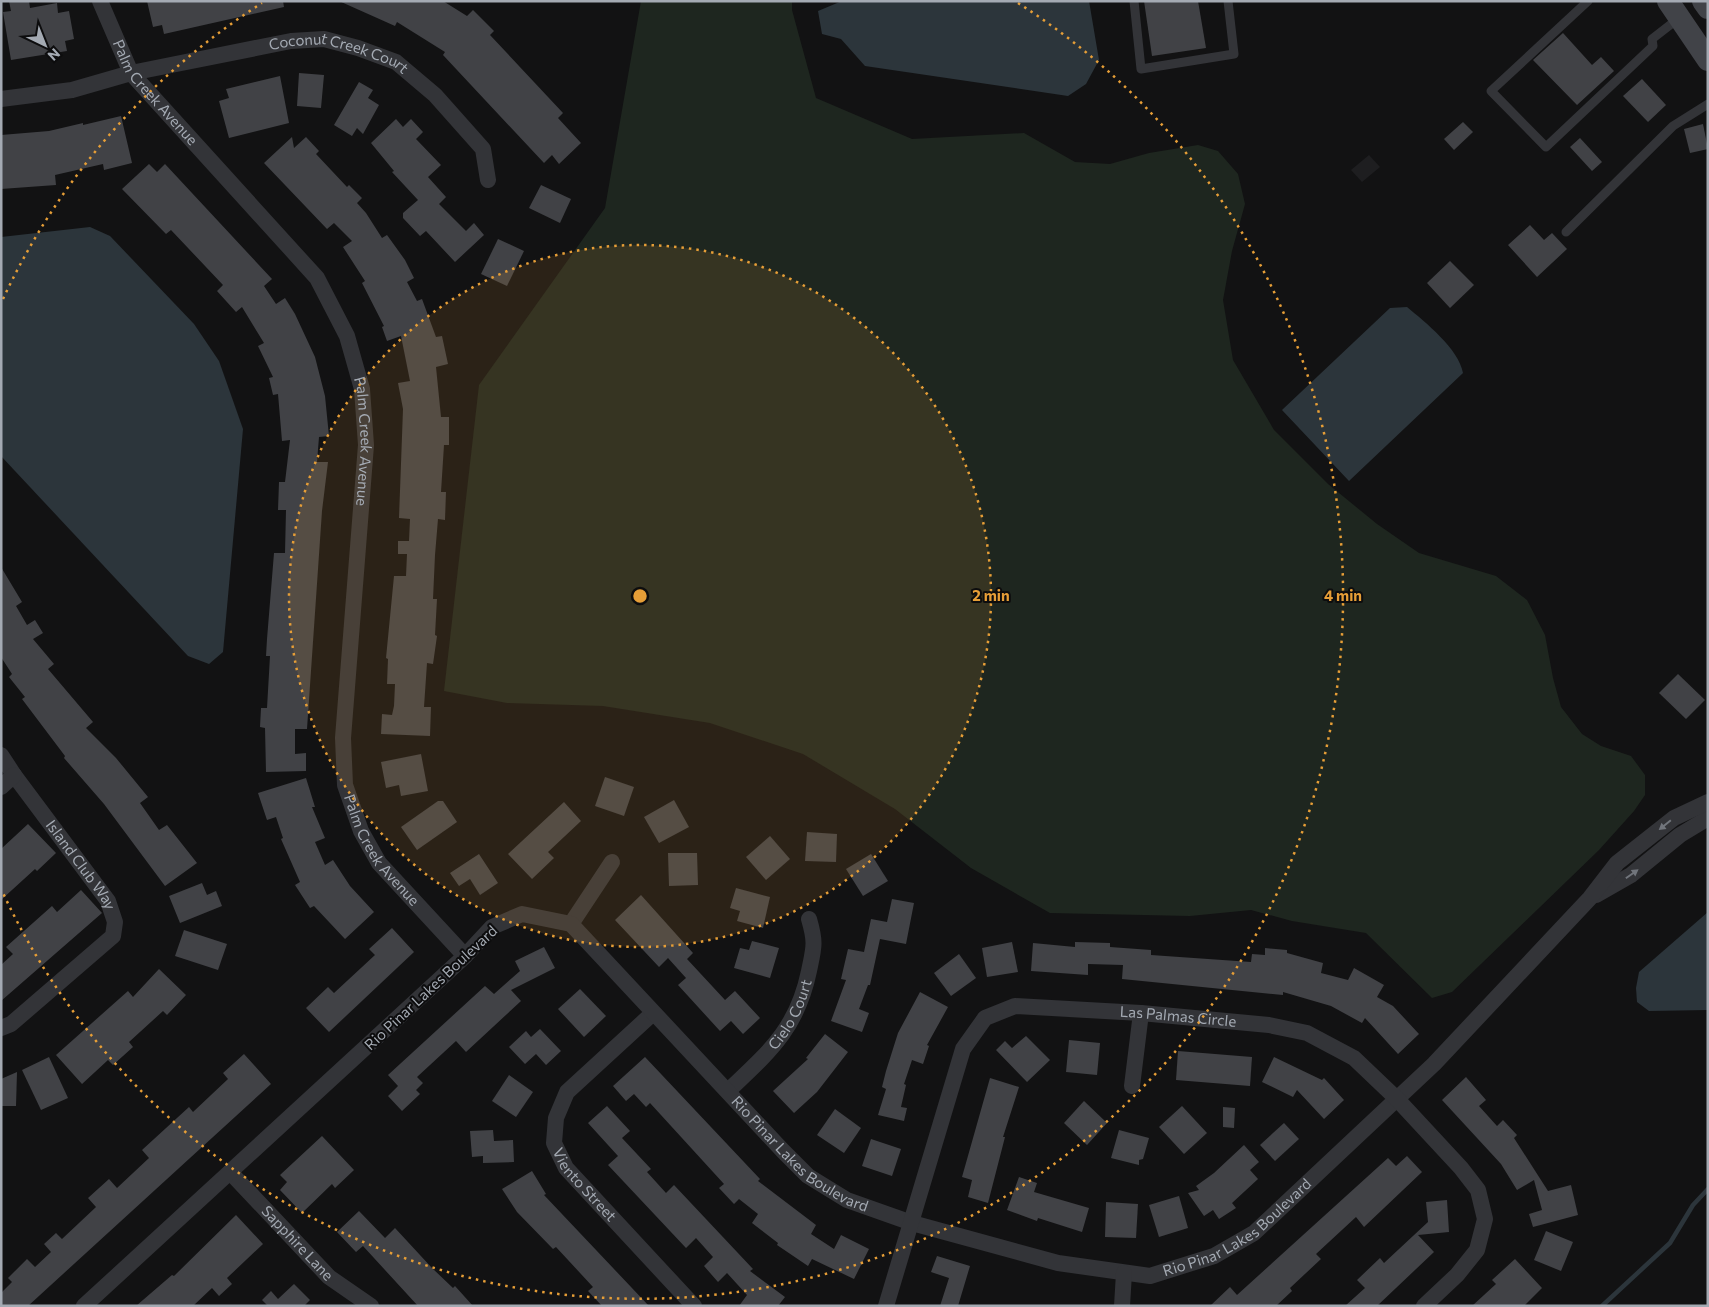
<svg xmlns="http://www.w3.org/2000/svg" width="1709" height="1307" font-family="Commissioner,sans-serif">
<rect width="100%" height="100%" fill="#121213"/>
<path fill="#1e1e20" d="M 1369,155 L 1380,167 L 1362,182 L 1351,170 Z"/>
<path fill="#1e261f" d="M 641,1 L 792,1 L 792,10 L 816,98 L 912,139 L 1024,133 L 1075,162 L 1110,164 L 1149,153 L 1198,145 L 1218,151 L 1238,174 L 1245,204 L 1232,251 L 1223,300 L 1233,360 L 1274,430 L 1328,484 L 1377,524 L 1419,553 L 1496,576 L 1527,600 L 1545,635 L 1553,678 L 1561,707 L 1582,734 L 1601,746 L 1631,756 L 1645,775 L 1645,795 L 1634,811 L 1599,850 L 1452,992 L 1432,998 L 1366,933 L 1292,921 L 1251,910 L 1190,916 L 1050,913 L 971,868 L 895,809 L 803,754 L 710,723 L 603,706 L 507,703 L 444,691 L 479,385 L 605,208 Z"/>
<g fill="#2c353b">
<path d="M 842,1 L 1089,1 L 1099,60 L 1086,84 L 1068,96 L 865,66 L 841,39 L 822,34 L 818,11 Z"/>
<path d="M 90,227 L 110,236 L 194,324 L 219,361 L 243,429 L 223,652 L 209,664 L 188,656 L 1,456 L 1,237 Z"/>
<path d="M 1407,307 C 1425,322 1459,349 1463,373 L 1349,481 L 1282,410 L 1390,308 Z"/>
<path d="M 1708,912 L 1708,1010 L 1649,1011 L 1637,1002 L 1636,988 L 1639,972 Z"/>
</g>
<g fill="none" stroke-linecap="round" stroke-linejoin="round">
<path stroke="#2c353b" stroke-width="4.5" d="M 1602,1306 L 1670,1243 L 1693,1205 L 1708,1189"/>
</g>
<g fill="#414246">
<path d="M 9,1 L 29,1 L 30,8 L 57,3 L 58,13 L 69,11 L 74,39 L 65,41 L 67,51 L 11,60 L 3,12 L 11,11 Z"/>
<path d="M 147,1 L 283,1 L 284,7 L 164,34 L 162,25 L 153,27 Z"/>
<path d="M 339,1 L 443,1 L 467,16 L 473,10 L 494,31 L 490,35 L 563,113 L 558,118 L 581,143 L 559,164 L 552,155 L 544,163 L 443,55 L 445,52 L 397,22 L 395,26 Z"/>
<path d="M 1144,1 L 1198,1 L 1206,48 L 1152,56 Z"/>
<path d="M 1563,33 L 1592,65 L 1601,57 L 1614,71 L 1577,105 L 1533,60 Z"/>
<path d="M 299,73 L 324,75 L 321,108 L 297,106 Z"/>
<path d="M 280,76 L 289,123 L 229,138 L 219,101 L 229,98 L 226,89 Z"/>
<path d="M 1642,79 L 1666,105 L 1648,122 L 1623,96 Z"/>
<path d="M 359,82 L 373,90 L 368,98 L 379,105 L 363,134 L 357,128 L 352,136 L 334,125 Z"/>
<path d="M 121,116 L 132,163 L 104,170 L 103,164 L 55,175 L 56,185 L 1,189 L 1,135 L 49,131 L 83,123 L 83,125 Z"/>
<path d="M 396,119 L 403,127 L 411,119 L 423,132 L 416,139 L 441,165 L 428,177 L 446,197 L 439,204 L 466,231 L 474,223 L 484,235 L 455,262 L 426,231 L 420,236 L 403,218 L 403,213 L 418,200 L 392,172 L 394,171 L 371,143 Z"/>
<path d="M 1463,122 L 1473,132 L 1454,150 L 1444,139 Z"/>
<path d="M 1703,124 L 1708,149 L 1690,153 L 1684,129 Z"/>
<path d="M 292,137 L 294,148 L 306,137 L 319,151 L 316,154 L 347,187 L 349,185 L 362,198 L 357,203 L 366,213 L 382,238 L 387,235 L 405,260 L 414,278 L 407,282 L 417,301 L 422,299 L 436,337 L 442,336 L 448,364 L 436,367 L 441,417 L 449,417 L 449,445 L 444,445 L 441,492 L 446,492 L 445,520 L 438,519 L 435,555 L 433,599 L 437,599 L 435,635 L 437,636 L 433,664 L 427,663 L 424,707 L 431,707 L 430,736 L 381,734 L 382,714 L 392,715 L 394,706 L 395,684 L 387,684 L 388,659 L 386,658 L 394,576 L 406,576 L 407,554 L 398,554 L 398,541 L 409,541 L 410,519 L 399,518 L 403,409 L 398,383 L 410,381 L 401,336 L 387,341 L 382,327 L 384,326 L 362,283 L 365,281 L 343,247 L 352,241 L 334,223 L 327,229 L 264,163 Z"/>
<path d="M 1580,138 L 1602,162 L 1592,171 L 1570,147 Z"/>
<path d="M 149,164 L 157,172 L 165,164 L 272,279 L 264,286 L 276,304 L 285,298 L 295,314 L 315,357 L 325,396 L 329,436 L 319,437 L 317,462 L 328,462 L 322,511 L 307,729 L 295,729 L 295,754 L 306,753 L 306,771 L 266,772 L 265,728 L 260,727 L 261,708 L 267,708 L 270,656 L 266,656 L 267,639 L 274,553 L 285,553 L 286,510 L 278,510 L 279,482 L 285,482 L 290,440 L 282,441 L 278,394 L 273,395 L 269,378 L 273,377 L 258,346 L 264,343 L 242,307 L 236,312 L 217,291 L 223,285 L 171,230 L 166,234 L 122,189 Z"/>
<path d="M 541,185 L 571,199 L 560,223 L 529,208 Z"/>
<path d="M 1530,225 L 1544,240 L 1552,233 L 1567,249 L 1537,277 L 1508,245 Z"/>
<path d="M 498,239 L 524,251 L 507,286 L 481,274 Z"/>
<path d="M 1450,261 L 1474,285 L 1450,308 L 1427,283 Z"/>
<path d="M 1,567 L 22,602 L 16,606 L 27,625 L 35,620 L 43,633 L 33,639 L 54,664 L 48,669 L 93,722 L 86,728 L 116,758 L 148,797 L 140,803 L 159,830 L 167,825 L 197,863 L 165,886 L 104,804 L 64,758 L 65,756 L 22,699 L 25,697 L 9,677 L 12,674 L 1,657 Z"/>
<path d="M 1678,674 L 1705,700 L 1686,719 L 1659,693 Z"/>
<path d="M 421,754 L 428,791 L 401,796 L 399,785 L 386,788 L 381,762 Z"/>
<path d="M 605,777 L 634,787 L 624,816 L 595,806 Z"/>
<path d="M 306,778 L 315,807 L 312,807 L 325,838 L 315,842 L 325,865 L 333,860 L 350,886 L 374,912 L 345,939 L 314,906 L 310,908 L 295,885 L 300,882 L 281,839 L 283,838 L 276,817 L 267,820 L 258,793 Z"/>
<path d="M 674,800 L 689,827 L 659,843 L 644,817 Z"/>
<path d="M 438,801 L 443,801 L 457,822 L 417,850 L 401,827 Z"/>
<path d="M 564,802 L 581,821 L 548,852 L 554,858 L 532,879 L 508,854 Z"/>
<path d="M 28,824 L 56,853 L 37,871 L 35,869 L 1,900 L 1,849 Z"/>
<path d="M 807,832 L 837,834 L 836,862 L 805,861 Z"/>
<path d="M 770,836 L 790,859 L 766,880 L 746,857 Z"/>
<path d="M 668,853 L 697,853 L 698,885 L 669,886 Z"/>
<path d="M 479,854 L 498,883 L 480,895 L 470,879 L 459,886 L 450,873 Z"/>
<path d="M 871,854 L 888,881 L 863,896 L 846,869 Z"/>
<path d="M 202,883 L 207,895 L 216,891 L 222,906 L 180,923 L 169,896 Z"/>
<path d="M 736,888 L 770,897 L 763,928 L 737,921 L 740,911 L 730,908 Z"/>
<path d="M 81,890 L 102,913 L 1,1001 L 1,965 L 13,954 L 6,947 L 52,906 L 57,912 Z"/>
<path d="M 641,895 L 693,953 L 687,959 L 725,1000 L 735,991 L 760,1018 L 743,1034 L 731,1021 L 720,1031 L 678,985 L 686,978 L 668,958 L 659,967 L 615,920 Z"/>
<path d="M 892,899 L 914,903 L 906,944 L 880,939 L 870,985 L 868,985 L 859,1009 L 869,1013 L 862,1032 L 831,1021 L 846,980 L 841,979 L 848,949 L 864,952 L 871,919 L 887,922 Z"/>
<path d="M 392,928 L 414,952 L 329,1032 L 306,1008 L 328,987 L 334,993 L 375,955 L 369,949 Z"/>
<path d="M 184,930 L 227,944 L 218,970 L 175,956 Z"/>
<path d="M 752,941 L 779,948 L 770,978 L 734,968 L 740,948 L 749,950 Z"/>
<path d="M 1012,942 L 1018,972 L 987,977 L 982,948 Z"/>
<path d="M 1075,942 L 1110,943 L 1110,947 L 1151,950 L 1151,955 L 1251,962 L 1252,954 L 1265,955 L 1265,948 L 1287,950 L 1287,953 L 1323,963 L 1321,973 L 1348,980 L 1354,968 L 1384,985 L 1377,997 L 1393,1006 L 1419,1034 L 1398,1054 L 1365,1018 L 1362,1023 L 1331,1006 L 1283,992 L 1283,995 L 1122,979 L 1123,965 L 1088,964 L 1088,975 L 1031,971 L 1033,943 L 1075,947 Z"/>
<path d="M 544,947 L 555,968 L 511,990 L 521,1001 L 466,1052 L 456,1041 L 417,1077 L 423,1083 L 416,1090 L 420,1094 L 402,1111 L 388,1096 L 398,1086 L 388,1075 L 485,986 L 494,994 L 520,971 L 515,961 Z"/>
<path d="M 959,954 L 976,978 L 951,996 L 934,973 Z"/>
<path d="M 159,969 L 186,995 L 167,1015 L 163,1011 L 129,1042 L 133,1047 L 113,1065 L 108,1060 L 82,1084 L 56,1055 L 128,991 L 133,997 Z"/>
<path d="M 580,989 L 606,1016 L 584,1037 L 558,1009 Z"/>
<path d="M 920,992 L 948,1007 L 927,1045 L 929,1046 L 923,1064 L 912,1060 L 904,1084 L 906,1085 L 901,1107 L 907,1108 L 904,1121 L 878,1115 L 886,1089 L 882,1087 L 886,1071 L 898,1033 Z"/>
<path d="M 540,1029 L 561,1051 L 546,1065 L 536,1054 L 525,1064 L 509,1047 L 526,1031 L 531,1037 Z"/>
<path d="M 825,1034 L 848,1052 L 817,1092 L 794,1113 L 773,1091 L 808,1059 L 806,1058 Z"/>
<path d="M 1026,1036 L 1050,1060 L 1027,1082 L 996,1050 L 1005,1041 L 1012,1048 Z"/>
<path d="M 1069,1040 L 1100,1043 L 1097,1075 L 1066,1072 Z"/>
<path d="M 1178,1051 L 1252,1057 L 1250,1086 L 1176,1080 Z"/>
<path d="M 244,1054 L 271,1084 L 28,1306 L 1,1306 L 1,1293 L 12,1282 L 8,1278 L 27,1259 L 35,1267 L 51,1252 L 44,1244 L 56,1233 L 62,1239 L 96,1207 L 88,1198 L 109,1179 L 117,1188 L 149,1158 L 142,1150 L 189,1107 L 193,1112 L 228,1079 L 223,1073 Z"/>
<path d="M 49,1057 L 68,1098 L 41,1110 L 22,1070 Z"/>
<path d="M 645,1057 L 760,1179 L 758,1181 L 816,1225 L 811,1234 L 834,1249 L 841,1235 L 869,1249 L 854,1279 L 812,1259 L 808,1266 L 777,1245 L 778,1243 L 752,1223 L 758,1214 L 739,1199 L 734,1204 L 719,1188 L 724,1184 L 650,1103 L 646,1107 L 634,1094 L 626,1101 L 613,1086 Z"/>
<path d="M 1274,1057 L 1322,1080 L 1324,1078 L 1344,1100 L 1324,1119 L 1297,1090 L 1293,1097 L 1262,1082 Z"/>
<path d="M 17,1072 L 16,1106 L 1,1106 L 1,1079 Z"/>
<path d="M 509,1075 L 533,1092 L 516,1117 L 492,1101 Z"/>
<path d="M 1466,1077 L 1486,1100 L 1479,1106 L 1497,1126 L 1503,1120 L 1517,1135 L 1514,1138 L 1548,1191 L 1571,1185 L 1578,1215 L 1533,1227 L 1529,1214 L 1542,1210 L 1534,1180 L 1517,1190 L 1501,1164 L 1442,1100 Z"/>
<path d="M 990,1078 L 1019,1087 L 1003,1137 L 1005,1137 L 988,1203 L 968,1197 L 972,1180 L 962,1177 Z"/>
<path d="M 1084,1101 L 1107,1123 L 1087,1145 L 1064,1123 Z"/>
<path d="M 607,1106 L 630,1131 L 622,1138 L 651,1169 L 647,1172 L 666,1193 L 674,1185 L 753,1269 L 750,1271 L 785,1297 L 778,1306 L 739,1306 L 747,1295 L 727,1273 L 718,1282 L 704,1266 L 713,1257 L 696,1238 L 686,1248 L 608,1165 L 618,1156 L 588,1123 Z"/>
<path d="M 1182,1106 L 1207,1133 L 1184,1154 L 1159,1127 Z"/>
<path d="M 1223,1107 L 1235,1108 L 1234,1128 L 1223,1127 Z"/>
<path d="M 835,1109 L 861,1128 L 844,1153 L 817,1135 Z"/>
<path d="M 1284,1123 L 1299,1139 L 1275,1161 L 1260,1145 Z"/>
<path d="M 493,1130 L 494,1141 L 513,1140 L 514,1162 L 483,1163 L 483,1156 L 472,1157 L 470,1131 Z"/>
<path d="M 1119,1130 L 1149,1138 L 1143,1159 L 1139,1160 L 1139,1165 L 1111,1158 Z"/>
<path d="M 322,1136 L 354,1170 L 335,1188 L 332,1184 L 302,1213 L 280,1190 L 287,1182 L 280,1175 Z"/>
<path d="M 871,1139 L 901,1149 L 892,1176 L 862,1166 Z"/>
<path d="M 1244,1145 L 1259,1162 L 1250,1170 L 1258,1179 L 1232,1203 L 1236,1208 L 1219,1219 L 1213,1210 L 1204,1216 L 1188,1193 L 1199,1190 L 1196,1186 L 1214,1173 Z"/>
<path d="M 1407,1156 L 1422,1172 L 1364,1227 L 1356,1217 L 1316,1254 L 1321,1259 L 1290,1288 L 1292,1291 L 1276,1306 L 1210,1306 L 1230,1287 L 1237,1295 L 1388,1158 L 1396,1166 Z"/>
<path d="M 532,1171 L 546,1194 L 544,1195 L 649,1306 L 602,1306 L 588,1291 L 593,1287 L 556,1247 L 553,1249 L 517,1212 L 502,1189 Z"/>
<path d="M 1019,1177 L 1037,1183 L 1034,1192 L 1089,1208 L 1082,1232 L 1038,1218 L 1037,1221 L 1007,1210 Z"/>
<path d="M 1179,1196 L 1188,1228 L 1159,1237 L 1149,1205 Z"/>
<path d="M 1447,1200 L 1449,1232 L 1418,1235 L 1434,1252 L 1377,1306 L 1345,1306 L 1365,1288 L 1357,1280 L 1380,1258 L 1384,1263 L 1428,1222 L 1426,1202 Z"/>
<path d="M 1106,1202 L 1138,1204 L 1136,1238 L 1105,1237 Z"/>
<path d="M 359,1211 L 385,1238 L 395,1228 L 432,1268 L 453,1288 L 455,1286 L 473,1306 L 418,1306 L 363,1246 L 356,1252 L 337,1232 Z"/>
<path d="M 236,1215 L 263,1244 L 227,1278 L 232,1284 L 219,1296 L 212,1288 L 193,1306 L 136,1306 L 172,1275 L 174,1276 Z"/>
<path d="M 1546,1231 L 1573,1242 L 1561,1271 L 1534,1260 Z"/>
<path d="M 937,1256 L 970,1266 L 958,1306 L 940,1306 L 949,1278 L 931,1272 Z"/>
<path d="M 1515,1259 L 1542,1288 L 1524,1306 L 1472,1306 L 1496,1284 L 1492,1280 Z"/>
<path d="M 294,1284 L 310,1300 L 304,1306 L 268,1306 L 262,1300 L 271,1291 L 278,1299 Z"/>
</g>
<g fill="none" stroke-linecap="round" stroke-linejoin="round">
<g stroke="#333438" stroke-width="9">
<path d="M 1134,1 L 1141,69 L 1234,54 L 1228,1"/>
<path d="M 1588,1 L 1491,91 L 1546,147 L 1653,46 L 1652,39 L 1679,18"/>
<path d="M 1566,232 L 1673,126 L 1708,104"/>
</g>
<g stroke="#333438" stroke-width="16">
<path id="s1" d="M 100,1 L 131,73 L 317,278 L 347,336 L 362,389 L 366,445 L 343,738 L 345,785 L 361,831 L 379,863 L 465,956"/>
<path id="s2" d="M 1,99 L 72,90 L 131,73 L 291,41 L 324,39 L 358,48 L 396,62 L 435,95 L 483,149 L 488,180"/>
<path id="s3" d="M 1,755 L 14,775 L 108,901 L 115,922 L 113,936 L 11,1024 L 1,1028"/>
<path d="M 1,787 L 14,775"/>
<path d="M 1596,895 L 1631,875 L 1680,835 L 1708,818"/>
<path d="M 571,924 L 612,862"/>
<path id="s4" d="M 653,1013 L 567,1092 L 556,1118 L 554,1143 L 566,1168 L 694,1306"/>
<path d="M 1132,1086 L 1141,1013"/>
<path id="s5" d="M 728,1091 C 769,1052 797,1029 809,971 C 814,947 816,943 809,919"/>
<path id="s6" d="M 230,1172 L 329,1277 L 371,1306"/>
<path id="s7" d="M 84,1306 L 465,956 L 492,927 L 522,914 L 571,924 L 783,1151 L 808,1176 L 847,1200 L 912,1223 L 1058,1263 L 1150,1276 L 1214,1256 L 1254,1233 L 1434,1064 L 1590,898 L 1617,863 L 1674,818 L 1708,802"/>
<path id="s8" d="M 886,1306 L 963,1049 L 985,1018 L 1015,1006 L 1141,1013 L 1269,1025 L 1307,1033 L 1354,1058 L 1397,1099 L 1461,1168 L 1478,1190 L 1485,1219 L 1477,1250 L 1457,1275 L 1424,1306"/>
<path d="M 1122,1306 L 1124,1273"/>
</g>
<g stroke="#414348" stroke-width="22">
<path d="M 1668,1 L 1708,60"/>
<path d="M 1703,1 L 1708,8"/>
</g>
</g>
<defs><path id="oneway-solid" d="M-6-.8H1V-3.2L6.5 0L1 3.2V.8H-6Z" transform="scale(1.25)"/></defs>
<g fill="#71757c">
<use href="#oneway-solid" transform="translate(1665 825) rotate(141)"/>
<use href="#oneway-solid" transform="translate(1632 874) rotate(-35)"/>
</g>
<circle cx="640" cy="596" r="351" fill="#e69e37" fill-opacity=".12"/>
<g fill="none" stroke="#e69e37" stroke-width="2.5" stroke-dasharray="2.5 5">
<circle cx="640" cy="596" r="351"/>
<path d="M3 299A703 703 0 0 1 262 3M1018 3A703 703 0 1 1 3 893"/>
</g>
<g text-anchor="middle" stroke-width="4" stroke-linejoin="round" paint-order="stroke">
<g font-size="15" fill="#a4aab3" stroke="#0d0d0e">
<text dy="5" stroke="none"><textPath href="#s2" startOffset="346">Coconut Creek Court</textPath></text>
<text dy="5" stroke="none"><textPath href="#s1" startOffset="108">Palm Creek Avenue</textPath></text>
<text dy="5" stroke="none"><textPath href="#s1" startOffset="528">Palm Creek Avenue</textPath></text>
<text dy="5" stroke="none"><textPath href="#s1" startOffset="948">Palm Creek Avenue</textPath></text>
<text dy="5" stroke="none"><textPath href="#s3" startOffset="136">Island Club Way</textPath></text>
<text transform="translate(431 988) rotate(-43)" y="5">Rio Pinar Lakes Boulevard</text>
<text dy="5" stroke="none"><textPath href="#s5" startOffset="100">Cielo Court</textPath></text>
<text dy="5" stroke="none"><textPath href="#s8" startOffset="502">Las Palmas Circle</textPath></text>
<text dy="5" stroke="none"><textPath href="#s7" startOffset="966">Rio Pinar Lakes Boulevard</textPath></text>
<text dy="5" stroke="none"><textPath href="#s4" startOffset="222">Viento Street</textPath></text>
<text dy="5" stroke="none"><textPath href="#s7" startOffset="1446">Rio Pinar Lakes Boulevard</textPath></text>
<text dy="5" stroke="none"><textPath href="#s6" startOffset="98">Sapphire Lane</textPath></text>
</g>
</g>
<circle cx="640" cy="596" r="8" fill="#e69e37" stroke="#0d0d0e" stroke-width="2.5"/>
<g font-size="15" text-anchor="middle" font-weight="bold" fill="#e69e37" stroke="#0d0d0e" stroke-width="4" stroke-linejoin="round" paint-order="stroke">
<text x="991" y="601">2 min</text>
<text x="1343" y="601">4 min</text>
</g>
<rect width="1709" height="1307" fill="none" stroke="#a4aab3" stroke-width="5"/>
<g transform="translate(45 45) rotate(137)" stroke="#0d0d0e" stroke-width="4" paint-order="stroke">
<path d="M0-4L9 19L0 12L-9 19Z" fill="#a4aab3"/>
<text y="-8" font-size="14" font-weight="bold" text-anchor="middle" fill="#a4aab3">N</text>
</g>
</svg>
